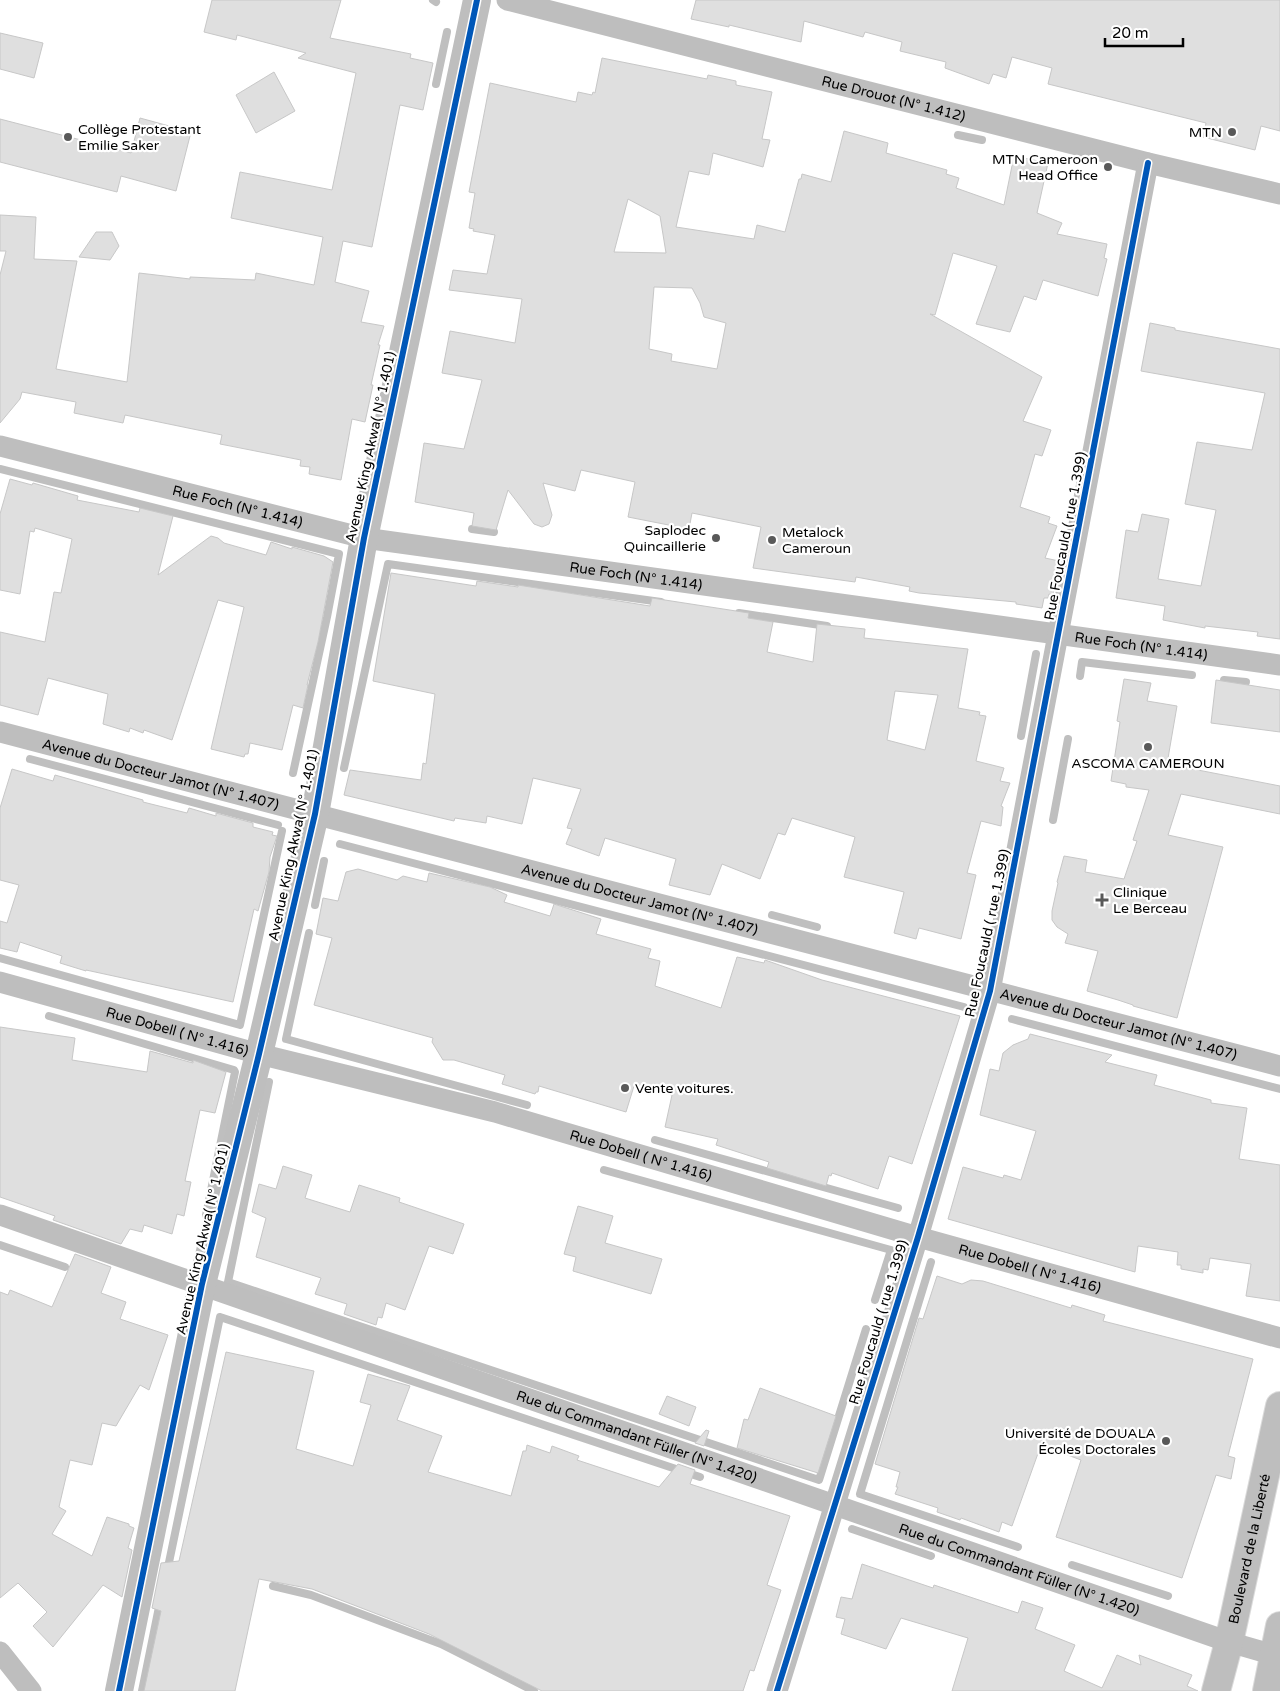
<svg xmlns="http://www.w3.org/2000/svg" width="1280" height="1691" font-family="'Varela Round',sans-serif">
<rect width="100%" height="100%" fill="#fff"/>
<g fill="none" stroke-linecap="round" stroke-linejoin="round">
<g stroke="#bfbfbf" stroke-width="8">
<path d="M 433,0 L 436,2"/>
<path d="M 436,84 L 447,32"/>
<path d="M 958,135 L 982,140"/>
<path d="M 0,469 L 339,554 L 327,617 L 293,773"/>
<path d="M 472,529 L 494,532"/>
<path d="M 739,613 L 827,626"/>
<path d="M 1080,676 L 1082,662 L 1192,675"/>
<path d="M 1224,680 L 1246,682"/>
<path d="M 1021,736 L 1036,654"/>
<path d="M 30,759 L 278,825"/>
<path d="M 344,768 L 388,564 L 661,602"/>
<path d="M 1053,820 L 1068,739"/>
<path d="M 340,844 L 964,1007"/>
<path d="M 315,905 L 324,861"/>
<path d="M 772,915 L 817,927"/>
<path d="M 309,933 L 286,1039 L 527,1105"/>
<path d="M 0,958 L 240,1025 L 282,831"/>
<path d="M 49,1016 L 234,1070 L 235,1072 L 206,1215"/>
<path d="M 1012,1019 L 1280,1089"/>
<path d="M 269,1082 L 228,1282 L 819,1480 L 866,1329"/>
<path d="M 655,1140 L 898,1208"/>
<path d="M 604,1170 L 891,1250 L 875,1300"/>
<path d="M 0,1245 L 65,1267"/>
<path d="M 931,1262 L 860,1494 L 1018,1547"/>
<path d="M 852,1529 L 931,1556"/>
<path d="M 1072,1565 L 1168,1596"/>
<path d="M 167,1572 L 220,1317 L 700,1477"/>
<path d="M 273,1586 L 311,1595 L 441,1644 L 534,1691"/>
<path d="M 142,1691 L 160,1602"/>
</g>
</g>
<g fill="#dfdfdf" stroke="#c7c7c7" fill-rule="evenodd">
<path d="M 212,0 L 341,0 L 330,38 L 411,54 L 410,58 L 433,63 L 423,110 L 400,105 L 372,247 L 343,241 L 335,282 L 369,291 L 361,322 L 384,326 L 378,345 L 380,345 L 371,385 L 373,385 L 365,422 L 352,419 L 341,480 L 309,474 L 310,467 L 300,466 L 301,460 L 220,444 L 222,435 L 125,415 L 123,423 L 74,413 L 76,402 L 22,392 L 20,399 L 0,423 L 0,275 L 6,251 L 0,251 L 0,215 L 36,217 L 34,259 L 77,261 L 56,369 L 127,382 L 139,273 L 190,279 L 190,277 L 255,280 L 256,273 L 314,285 L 323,237 L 231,218 L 240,172 L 332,190 L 356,73 L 298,58 L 306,53 L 237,35 L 236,40 L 204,32 Z"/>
<path d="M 696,0 L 1280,0 L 1280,131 L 1261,126 L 1255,150 L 1203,137 L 1206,123 L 1048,84 L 1052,68 L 1012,57 L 1006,78 L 993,74 L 989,84 L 945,68 L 946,62 L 900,51 L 902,42 L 865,32 L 863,37 L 804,21 L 801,42 L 729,25 L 729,27 L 691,19 Z"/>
<path d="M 0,33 L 43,43 L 34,78 L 0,69 Z"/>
<path d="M 602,58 L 707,79 L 708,75 L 736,81 L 736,85 L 772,92 L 762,139 L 770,140 L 763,167 L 713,153 L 709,175 L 689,171 L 676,227 L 754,239 L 757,225 L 785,232 L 799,179 L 801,179 L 802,174 L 831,182 L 844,131 L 888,143 L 886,153 L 947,170 L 946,174 L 959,178 L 956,188 L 1004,205 L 1014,156 L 1048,163 L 1037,213 L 1062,223 L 1057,234 L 1107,244 L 1104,258 L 1107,259 L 1098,296 L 1043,280 L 1036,300 L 1024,296 L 1010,332 L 976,324 L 997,266 L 953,253 L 935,315 L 930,314 L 1042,377 L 1023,421 L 1051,430 L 1042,456 L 1035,454 L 1020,507 L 1050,517 L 1048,523 L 1057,526 L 1045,558 L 1059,561 L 1053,595 L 1049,594 L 1048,598 L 1044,598 L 1042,608 L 1016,604 L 1016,602 L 919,593 L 909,591 L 910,587 L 856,577 L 855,582 L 753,568 L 761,527 L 692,513 L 689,529 L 628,517 L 635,482 L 581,470 L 575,491 L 543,483 L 552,515 L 549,524 L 542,527 L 534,524 L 508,490 L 496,530 L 472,526 L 474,513 L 415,502 L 424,443 L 464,449 L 482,380 L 442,373 L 450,331 L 515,343 L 522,299 L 449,290 L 453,270 L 487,274 L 495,235 L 473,231 L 474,229 L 469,228 L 475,193 L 469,192 L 490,83 L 576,102 L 578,92 L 592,95 L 593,92 L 595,93 ZM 628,199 L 660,216 L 666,253 L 614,252 ZM 654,287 L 692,288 L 700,303 L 704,317 L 726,323 L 717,369 L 671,361 L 672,354 L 649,349 Z"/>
<path d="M 274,72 L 295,111 L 256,133 L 236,95 Z"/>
<path d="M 140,118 L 191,132 L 176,191 L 121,176 L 117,192 L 0,162 L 0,119 L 131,153 Z"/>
<path d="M 96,232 L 112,232 L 119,246 L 110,260 L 79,257 Z"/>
<path d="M 1150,323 L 1175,328 L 1175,330 L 1280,349 L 1280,639 L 1257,636 L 1258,632 L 1205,626 L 1205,628 L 1163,620 L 1165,606 L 1116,598 L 1126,530 L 1138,532 L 1142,514 L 1169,519 L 1158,579 L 1201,586 L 1216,510 L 1185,504 L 1197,442 L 1252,450 L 1265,393 L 1141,371 Z"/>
<path d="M 10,479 L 32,485 L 33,483 L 78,496 L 77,500 L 139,512 L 140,508 L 173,516 L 158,575 L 211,536 L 218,538 L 224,543 L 266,555 L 271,542 L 292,549 L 292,547 L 324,556 L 333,562 L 318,642 L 307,685 L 308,685 L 303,708 L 293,705 L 282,750 L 250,743 L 248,754 L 245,754 L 244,757 L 211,749 L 244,607 L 218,600 L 172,740 L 144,730 L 143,733 L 130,728 L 129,732 L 103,724 L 108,694 L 48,678 L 38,715 L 0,705 L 0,632 L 45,642 L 54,592 L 61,593 L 72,539 L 35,528 L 34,532 L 30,531 L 20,594 L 0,590 L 0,514 Z"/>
<path d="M 391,573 L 476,586 L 477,581 L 518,587 L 518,585 L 650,606 L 652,598 L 749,613 L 748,618 L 773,622 L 767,652 L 813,662 L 817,624 L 865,629 L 864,638 L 968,649 L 958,708 L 980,712 L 979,715 L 986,716 L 976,761 L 1004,768 L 1000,781 L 1010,783 L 1001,806 L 1003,807 L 1001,826 L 981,821 L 967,873 L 976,875 L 961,939 L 919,928 L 916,939 L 894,933 L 904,892 L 844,877 L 855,837 L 792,818 L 785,835 L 778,833 L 760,879 L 722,864 L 710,895 L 669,885 L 676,859 L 605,838 L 599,856 L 566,844 L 572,829 L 567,828 L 581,789 L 533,778 L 522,824 L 487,816 L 486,823 L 455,818 L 454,821 L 344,795 L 350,770 L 421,780 L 423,763 L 426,764 L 435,694 L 373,681 ZM 895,691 L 938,695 L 925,750 L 887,740 Z"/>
<path d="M 1124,679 L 1151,683 L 1147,701 L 1177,706 L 1167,764 L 1280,786 L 1280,814 L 1181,794 L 1168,835 L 1223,847 L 1177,1018 L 1133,1006 L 1133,1005 L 1118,1000 L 1087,991 L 1098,951 L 1065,943 L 1068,934 L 1057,927 L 1052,920 L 1052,911 L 1058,883 L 1057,882 L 1064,856 L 1087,860 L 1085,872 L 1124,879 L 1137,841 L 1133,840 L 1149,790 L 1126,787 L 1126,784 L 1111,781 L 1120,722 L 1117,721 Z"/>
<path d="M 1216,680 L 1280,690 L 1280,732 L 1211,723 Z"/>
<path d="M 12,769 L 53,781 L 55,775 L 143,800 L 143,802 L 187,813 L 189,808 L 216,816 L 216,813 L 253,823 L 253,827 L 273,832 L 272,835 L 277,836 L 270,857 L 269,872 L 258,911 L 254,909 L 233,1002 L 86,970 L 86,971 L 60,963 L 62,956 L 20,942 L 17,952 L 0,948 L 0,921 L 7,923 L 19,885 L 0,880 L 0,808 Z"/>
<path d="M 358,869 L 397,880 L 403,876 L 427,882 L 429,873 L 490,887 L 507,895 L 504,902 L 550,916 L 554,904 L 601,919 L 596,934 L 651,949 L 648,958 L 660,961 L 655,986 L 721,1008 L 737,957 L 764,963 L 765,960 L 822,980 L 960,1016 L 912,1164 L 889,1156 L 878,1189 L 832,1173 L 831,1176 L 829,1175 L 826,1186 L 767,1168 L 769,1162 L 716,1145 L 718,1139 L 665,1127 L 672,1095 L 634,1086 L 626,1112 L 539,1086 L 538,1092 L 536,1092 L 535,1094 L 502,1084 L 505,1075 L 454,1060 L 443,1060 L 432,1042 L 433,1038 L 314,1005 L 332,938 L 316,934 L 323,898 L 338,901 L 346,872 Z"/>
<path d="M 0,1027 L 75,1038 L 72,1060 L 147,1072 L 150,1051 L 193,1063 L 193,1060 L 226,1072 L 215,1113 L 200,1110 L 185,1181 L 191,1182 L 184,1216 L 177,1214 L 172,1234 L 144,1225 L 142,1232 L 130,1229 L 121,1244 L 53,1220 L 55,1216 L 0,1197 Z"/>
<path d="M 1030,1034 L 1112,1055 L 1105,1062 L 1157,1075 L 1154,1085 L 1211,1100 L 1211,1103 L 1247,1108 L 1239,1159 L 1280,1165 L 1280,1301 L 1246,1296 L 1251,1264 L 1210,1258 L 1208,1270 L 1203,1269 L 1203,1273 L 1181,1269 L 1181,1265 L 1177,1265 L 1178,1252 L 1138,1246 L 1135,1272 L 948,1219 L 963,1167 L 1003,1178 L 1004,1175 L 1021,1180 L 1036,1131 L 980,1115 L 990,1069 L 999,1071 L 1003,1053 L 1013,1045 L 1028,1039 Z"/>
<path d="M 283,1166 L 312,1175 L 305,1198 L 350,1212 L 359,1185 L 400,1198 L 399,1202 L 464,1224 L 453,1254 L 429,1246 L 405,1310 L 386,1303 L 382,1318 L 378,1317 L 376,1325 L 344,1314 L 347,1304 L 315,1294 L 321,1278 L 256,1257 L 266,1218 L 252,1212 L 259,1184 L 276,1189 Z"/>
<path d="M 578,1206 L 613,1216 L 605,1243 L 662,1259 L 651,1294 L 573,1271 L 576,1257 L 564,1254 Z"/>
<path d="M 75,1254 L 111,1267 L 101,1293 L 126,1302 L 120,1319 L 168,1335 L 149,1390 L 140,1385 L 116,1426 L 102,1423 L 92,1465 L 70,1460 L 59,1507 L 66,1511 L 52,1534 L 92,1556 L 107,1517 L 129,1524 L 129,1526 L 134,1528 L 128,1548 L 132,1550 L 122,1597 L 103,1585 L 53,1647 L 33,1626 L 47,1612 L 18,1583 L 0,1598 L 0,1292 L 8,1295 L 10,1290 L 52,1307 Z"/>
<path d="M 937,1276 L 962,1284 L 971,1280 L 983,1281 L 1071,1308 L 1072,1305 L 1105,1315 L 1103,1321 L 1253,1359 L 1228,1456 L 1235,1458 L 1231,1479 L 1216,1475 L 1182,1578 L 1056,1537 L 1081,1460 L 1041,1445 L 1012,1526 L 1002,1522 L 999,1532 L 961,1518 L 960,1520 L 937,1512 L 938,1508 L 895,1494 L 898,1487 L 896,1487 L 900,1472 L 875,1464 L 919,1318 L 923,1319 Z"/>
<path d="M 226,1352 L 314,1371 L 296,1449 L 353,1466 L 371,1405 L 360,1402 L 368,1374 L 410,1386 L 397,1420 L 442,1436 L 428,1472 L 511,1496 L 523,1451 L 526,1451 L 527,1445 L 550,1453 L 552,1446 L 579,1456 L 577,1460 L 659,1487 L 678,1464 L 695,1470 L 690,1484 L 790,1516 L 767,1585 L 781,1590 L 754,1671 L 750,1670 L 743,1691 L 542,1691 L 429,1634 L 312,1589 L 259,1579 L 235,1691 L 144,1691 L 161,1611 L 152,1608 L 161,1563 L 179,1561 Z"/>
<path d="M 760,1388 L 836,1416 L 818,1473 L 737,1448 L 744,1419 L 748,1420 Z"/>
<path d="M 667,1396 L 696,1407 L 689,1426 L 659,1414 Z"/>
<path d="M 706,1430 L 709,1431 L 704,1446 L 695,1443 Z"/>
<path d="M 862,1564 L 933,1588 L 934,1585 L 1018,1613 L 1022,1601 L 1043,1608 L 1035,1629 L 1075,1645 L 1064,1671 L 1102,1688 L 1117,1655 L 1141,1665 L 1139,1655 L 1192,1675 L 1187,1686 L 1198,1691 L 952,1691 L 968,1638 L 901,1618 L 886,1649 L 841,1634 L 845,1619 L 836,1617 L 841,1597 L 852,1599 Z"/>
</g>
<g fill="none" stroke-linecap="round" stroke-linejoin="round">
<g stroke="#dbdbdb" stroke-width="30">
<g id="primary">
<path id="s6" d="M 1216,1691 L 1229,1642 L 1280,1406"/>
<path d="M 1267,1691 L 1280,1626"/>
</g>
</g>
<g stroke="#bebebe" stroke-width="21">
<path id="s1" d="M 507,0 L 1148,163 L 1280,194"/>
<path id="s2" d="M 0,446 L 364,538 L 1280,665"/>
<path id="s3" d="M 0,732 L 1280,1066"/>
<path id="s4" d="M 0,982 L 259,1054 L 495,1112 L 918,1237 L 1280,1338"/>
<path id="s5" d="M 0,1215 L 1229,1642 L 1274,1655"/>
<path d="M 0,1652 L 31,1691"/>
<path d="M 777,1691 L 918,1237 L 990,991 L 1148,163"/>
</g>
<path stroke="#bebebe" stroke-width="28" d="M 119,1691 L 202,1284 L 259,1054 L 315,814 L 364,538 L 477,0"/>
<use href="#primary" stroke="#bebebe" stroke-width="28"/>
<g stroke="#fff" stroke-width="9">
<g id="cycleway">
<path d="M 119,1691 L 202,1284 L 259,1054 L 315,814 L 364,538 L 477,0"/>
<path d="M 777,1691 L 918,1237 L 990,991 L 1148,163"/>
</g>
</g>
<use href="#cycleway" stroke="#0057b8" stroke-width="6"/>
</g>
<g fill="#595959" stroke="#fff" stroke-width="2">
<circle cx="1232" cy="132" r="5"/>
<circle cx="68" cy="137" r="5"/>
<circle cx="1108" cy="167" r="5"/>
<circle cx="716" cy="538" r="5"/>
<circle cx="772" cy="540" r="5"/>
<circle cx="1148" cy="747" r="5"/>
<path d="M1099.5 892.5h5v5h5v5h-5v5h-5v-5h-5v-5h5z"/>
<circle cx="625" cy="1088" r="5"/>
<circle cx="1166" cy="1441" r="5"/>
</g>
<g text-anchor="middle" stroke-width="4.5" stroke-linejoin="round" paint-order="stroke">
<g font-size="14" fill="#000" stroke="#fff">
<text dy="5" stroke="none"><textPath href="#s1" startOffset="399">Rue Drouot (N° 1.412)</textPath></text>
<text transform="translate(370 447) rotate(-78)" y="5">Avenue King Akwa( N° 1.401)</text>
<text dy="5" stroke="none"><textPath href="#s2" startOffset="245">Rue Foch (N° 1.414)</textPath></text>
<text transform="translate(1065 536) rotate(-79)" y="5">Rue Foucauld ( rue 1.399)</text>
<text dy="5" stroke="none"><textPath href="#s2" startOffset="650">Rue Foch (N° 1.414)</textPath></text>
<text dy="5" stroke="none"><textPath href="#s2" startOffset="1160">Rue Foch (N° 1.414)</textPath></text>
<text dy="5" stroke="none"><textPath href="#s3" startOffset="166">Avenue du Docteur Jamot (N° 1.407)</textPath></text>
<text transform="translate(293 845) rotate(-78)" y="5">Avenue King Akwa( N° 1.401)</text>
<text dy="5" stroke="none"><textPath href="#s3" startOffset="661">Avenue du Docteur Jamot (N° 1.407)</textPath></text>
<text transform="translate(987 933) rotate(-78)" y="5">Rue Foucauld ( rue 1.399)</text>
<text dy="5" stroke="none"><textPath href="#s3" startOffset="1156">Avenue du Docteur Jamot (N° 1.407)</textPath></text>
<text dy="5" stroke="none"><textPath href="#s4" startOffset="184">Rue Dobell ( N° 1.416)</textPath></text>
<text dy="5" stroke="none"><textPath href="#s4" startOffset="664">Rue Dobell ( N° 1.416)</textPath></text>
<text transform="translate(202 1239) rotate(-77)" y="5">Avenue King Akwa( N° 1.401)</text>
<text dy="5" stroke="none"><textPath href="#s4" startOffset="1069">Rue Dobell ( N° 1.416)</textPath></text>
<text transform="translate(878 1322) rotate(-73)" y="5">Rue Foucauld ( rue 1.399)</text>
<text dy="5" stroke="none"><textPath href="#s5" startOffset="674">Rue du Commandant Füller (N° 1.420)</textPath></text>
<text dy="5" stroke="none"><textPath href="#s6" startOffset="146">Boulevard de la Liberté</textPath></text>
<text dy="5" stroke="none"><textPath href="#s5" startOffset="1079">Rue du Commandant Füller (N° 1.420)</textPath></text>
</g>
<g font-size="14" fill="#000" stroke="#fff" text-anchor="start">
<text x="78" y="134">Collège Protestant<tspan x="78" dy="16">Emilie Saker</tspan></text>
<text x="1222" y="137" text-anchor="end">MTN</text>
<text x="1098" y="164" text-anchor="end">MTN Cameroon<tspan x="1098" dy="16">Head Office</tspan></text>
<text x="706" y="535" text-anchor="end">Saplodec<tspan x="706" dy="16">Quincaillerie</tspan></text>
<text x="782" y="537">Metalock<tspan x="782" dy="16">Cameroun</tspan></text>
<text x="1148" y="768" text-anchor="middle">ASCOMA CAMEROUN</text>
<text x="1113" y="897">Clinique<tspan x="1113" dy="16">Le Berceau</tspan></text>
<text x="635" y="1093">Vente voitures.</text>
<text x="1156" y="1438" text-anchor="end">Université de DOUALA<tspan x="1156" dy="16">Écoles Doctorales</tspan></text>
</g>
</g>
<path d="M1105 38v8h78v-8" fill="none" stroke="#000000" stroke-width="2.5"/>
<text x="1112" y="38" font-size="15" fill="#000000" stroke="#ffffff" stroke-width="4" paint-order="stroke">20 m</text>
</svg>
